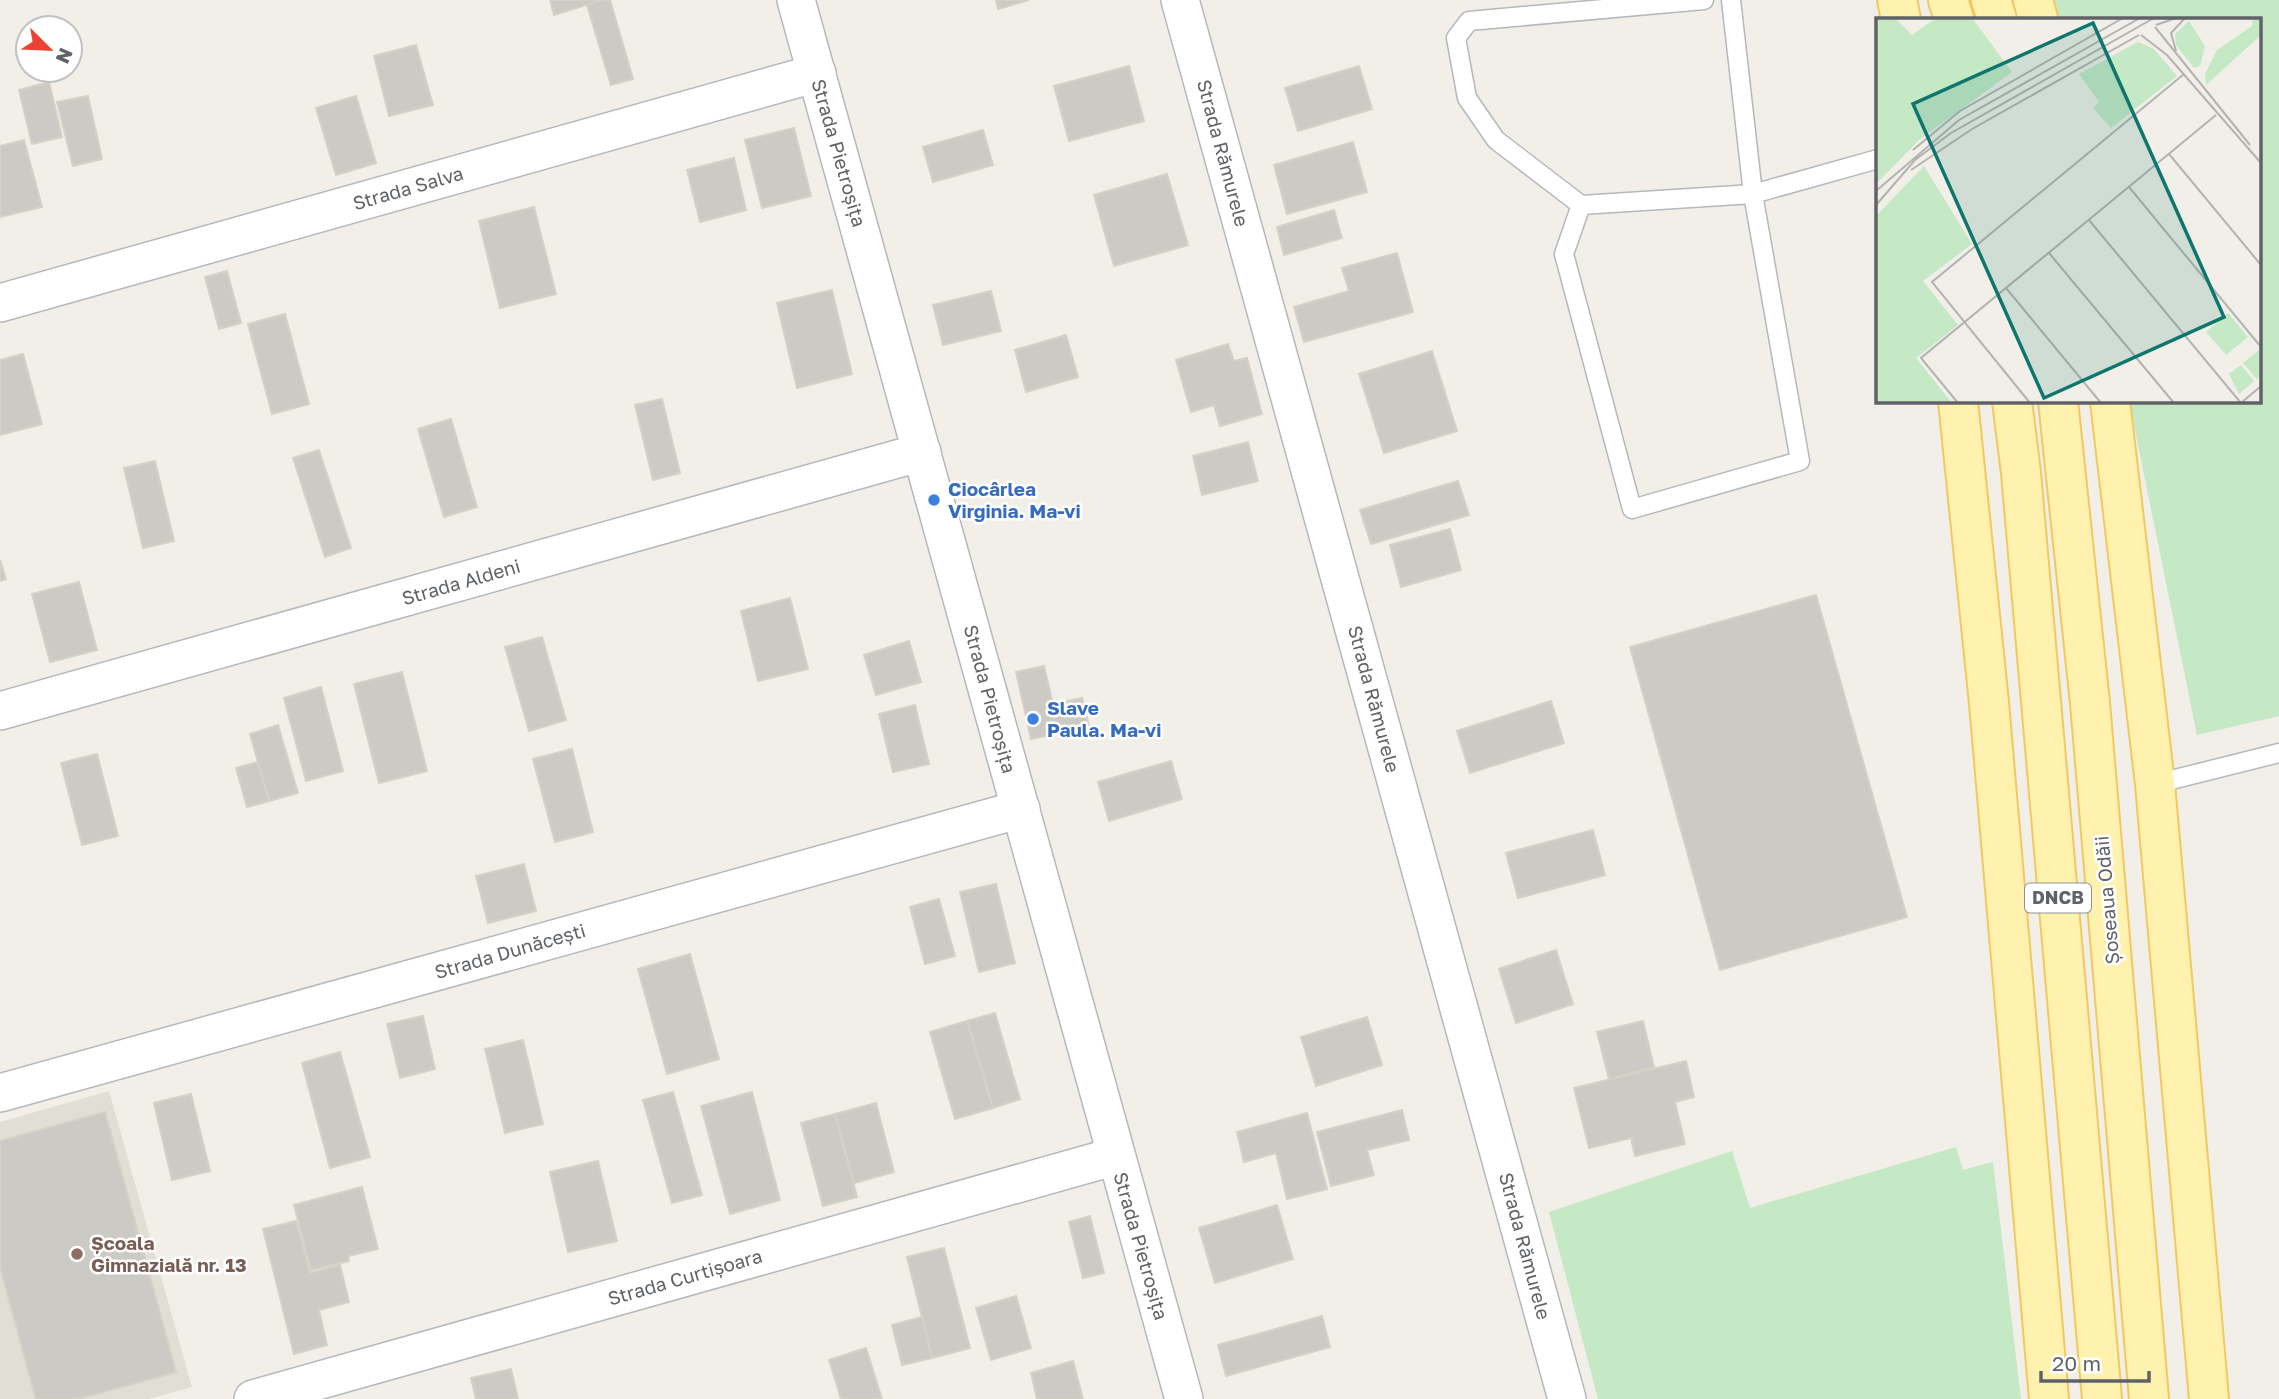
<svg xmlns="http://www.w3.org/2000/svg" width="2279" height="1399" font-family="'Golos Text',sans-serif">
<rect width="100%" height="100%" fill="#f1efe8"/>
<path fill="#e1ded6" d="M 109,1091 L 192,1387 L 149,1399 L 0,1399 L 0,1122 Z"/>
<g fill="#c5e8c5">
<path d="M 2038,0 L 2279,0 L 2279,716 L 2197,735 L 2129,401 L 2260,401 L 2260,19 L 2043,19 Z"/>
<path d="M 1956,1147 L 1963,1170 L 1993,1162 L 2021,1399 L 1598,1399 L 1549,1212 L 1732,1151 L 1750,1208 Z"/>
</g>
<g fill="#cccac5" stroke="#d6d1c6" stroke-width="2">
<path d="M 550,0 L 602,0 L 554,15 Z"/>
<path d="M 602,0 L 610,0 L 633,79 L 611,85 L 587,5 Z"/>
<path d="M 996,0 L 1029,0 L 998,9 Z"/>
<path d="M 416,45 L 433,105 L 389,116 L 374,56 Z"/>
<path d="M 1129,66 L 1144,121 L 1069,141 L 1054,86 Z"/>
<path d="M 1359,66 L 1372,109 L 1298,131 L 1285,88 Z"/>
<path d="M 49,82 L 62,137 L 32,144 L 19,90 Z"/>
<path d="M 88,96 L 102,159 L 73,166 L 57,102 Z"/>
<path d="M 356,96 L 376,163 L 336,175 L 316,108 Z"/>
<path d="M 794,128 L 811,196 L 762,208 L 745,140 Z"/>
<path d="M 983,130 L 993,165 L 933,182 L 923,147 Z"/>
<path d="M 24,140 L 42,207 L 0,217 L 0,146 Z"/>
<path d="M 1353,142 L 1367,192 L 1287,214 L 1274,165 Z"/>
<path d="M 734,158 L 746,210 L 700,222 L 687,170 Z"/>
<path d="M 1167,174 L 1188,245 L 1114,266 L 1094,195 Z"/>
<path d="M 534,207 L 556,294 L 500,308 L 479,221 Z"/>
<path d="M 1334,210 L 1342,238 L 1284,255 L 1277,227 Z"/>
<path d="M 1397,253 L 1413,312 L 1304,342 L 1294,307 L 1349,291 L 1342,268 Z"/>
<path d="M 227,271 L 241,323 L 219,329 L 205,277 Z"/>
<path d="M 832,290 L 852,374 L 797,388 L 777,303 Z"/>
<path d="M 991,291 L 1001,331 L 943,345 L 933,305 Z"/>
<path d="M 285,314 L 309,404 L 272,414 L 248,324 Z"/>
<path d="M 1066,335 L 1078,377 L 1026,392 L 1015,350 Z"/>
<path d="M 1228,344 L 1234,361 L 1247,358 L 1262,414 L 1220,426 L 1214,405 L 1191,412 L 1176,360 Z"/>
<path d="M 1432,351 L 1457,431 L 1384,453 L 1359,374 Z"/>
<path d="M 23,354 L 42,424 L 0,435 L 0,360 Z"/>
<path d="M 662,399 L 680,473 L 653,480 L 635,405 Z"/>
<path d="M 451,419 L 477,507 L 444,517 L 418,429 Z"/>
<path d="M 1248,442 L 1258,481 L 1202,495 L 1193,456 Z"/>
<path d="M 319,450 L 351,548 L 325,557 L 293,458 Z"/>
<path d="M 155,461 L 174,541 L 143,548 L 124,468 Z"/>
<path d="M 1458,481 L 1469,515 L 1371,544 L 1360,510 Z"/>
<path d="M 1450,529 L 1461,570 L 1401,587 L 1390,545 Z"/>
<path d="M 0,560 L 6,579 L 0,581 Z"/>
<path d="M 79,582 L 97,650 L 50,662 L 32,594 Z"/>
<path d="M 1816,595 L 1907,917 L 1720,970 L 1630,647 Z"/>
<path d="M 790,598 L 808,669 L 758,681 L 741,611 Z"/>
<path d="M 542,637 L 566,720 L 529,731 L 505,647 Z"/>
<path d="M 909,641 L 921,682 L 876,695 L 864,655 Z"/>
<path d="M 1044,666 L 1053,704 L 1082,698 L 1089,726 L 1031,739 L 1016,672 Z"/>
<path d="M 402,672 L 427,771 L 379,783 L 354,684 Z"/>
<path d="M 321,687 L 343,771 L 306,781 L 284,698 Z"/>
<path d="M 1551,701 L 1564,743 L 1470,773 L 1457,731 Z"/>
<path d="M 915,705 L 929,764 L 893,772 L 879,714 Z"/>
<path d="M 278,725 L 298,793 L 269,801 L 250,734 Z"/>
<path d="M 572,749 L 593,832 L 555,842 L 533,759 Z"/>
<path d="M 97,754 L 118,836 L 82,845 L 61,763 Z"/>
<path d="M 1171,761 L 1182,799 L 1109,821 L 1098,782 Z"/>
<path d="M 258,762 L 269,801 L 247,807 L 236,768 Z"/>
<path d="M 1593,830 L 1605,875 L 1518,898 L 1506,853 Z"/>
<path d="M 524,864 L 536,911 L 488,923 L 476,876 Z"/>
<path d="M 996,884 L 1015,963 L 979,972 L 960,892 Z"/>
<path d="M 939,899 L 955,956 L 925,964 L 910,907 Z"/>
<path d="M 1556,950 L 1573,1004 L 1516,1023 L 1499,969 Z"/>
<path d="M 690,954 L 719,1059 L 667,1074 L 638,969 Z"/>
<path d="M 995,1013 L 1020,1099 L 993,1108 L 967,1021 Z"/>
<path d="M 423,1016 L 435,1069 L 400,1078 L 387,1024 Z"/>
<path d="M 1367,1017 L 1382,1065 L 1316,1086 L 1301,1037 Z"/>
<path d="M 967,1021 L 993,1108 L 955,1119 L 930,1032 Z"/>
<path d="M 1643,1021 L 1654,1067 L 1609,1079 L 1597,1032 Z"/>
<path d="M 523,1040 L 543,1124 L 505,1133 L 485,1049 Z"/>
<path d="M 340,1052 L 370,1157 L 330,1168 L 302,1063 Z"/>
<path d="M 1686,1061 L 1694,1097 L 1675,1102 L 1685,1144 L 1635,1156 L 1631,1138 L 1589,1148 L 1574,1088 Z"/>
<path d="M 673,1092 L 702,1195 L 672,1203 L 643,1100 Z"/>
<path d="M 752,1092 L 780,1200 L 730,1214 L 701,1106 Z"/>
<path d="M 191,1094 L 210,1171 L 172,1180 L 154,1103 Z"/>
<path d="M 876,1103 L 894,1172 L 854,1183 L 835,1114 Z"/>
<path d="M 1402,1110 L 1409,1140 L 1367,1150 L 1374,1175 L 1331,1186 L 1317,1132 Z"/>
<path d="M 105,1112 L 176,1372 L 78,1399 L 36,1399 L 0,1267 L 0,1141 Z"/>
<path d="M 1307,1113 L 1327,1189 L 1287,1199 L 1276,1153 L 1244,1162 L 1237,1132 Z"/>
<path d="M 835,1114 L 857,1197 L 823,1206 L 801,1123 Z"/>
<path d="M 598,1161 L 617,1241 L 568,1252 L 550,1172 Z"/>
<path d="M 362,1187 L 378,1249 L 348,1256 L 349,1261 L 311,1270 L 294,1205 Z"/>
<path d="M 1277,1205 L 1293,1259 L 1215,1283 L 1199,1228 Z"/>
<path d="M 1090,1216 L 1104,1273 L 1083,1278 L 1069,1222 Z"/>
<path d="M 296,1221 L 310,1273 L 340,1265 L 349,1302 L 319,1310 L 327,1345 L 294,1354 L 263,1229 Z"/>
<path d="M 944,1248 L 970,1348 L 932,1358 L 907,1257 Z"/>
<path d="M 1016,1296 L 1031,1348 L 991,1360 L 976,1308 Z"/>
<path d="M 1322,1316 L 1330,1347 L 1226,1376 L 1218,1345 Z"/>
<path d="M 922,1317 L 932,1358 L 902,1365 L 892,1325 Z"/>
<path d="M 866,1348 L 882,1399 L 841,1399 L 829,1360 Z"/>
<path d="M 1073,1361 L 1083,1399 L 1037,1399 L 1031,1373 Z"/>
<path d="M 511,1369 L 518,1399 L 476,1399 L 471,1378 Z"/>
</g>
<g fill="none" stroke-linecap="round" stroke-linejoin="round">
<g stroke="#b5b8bc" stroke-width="21">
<g id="lane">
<path d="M 1704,0 L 1469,21 L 1456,38 L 1467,98 L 1496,140 L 1581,205 L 1753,194 L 1878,159"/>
<path d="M 1581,205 L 1564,254 L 1632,509 L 1800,461 L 1753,194 L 1731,0"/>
<path d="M 2155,784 L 2279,753"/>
</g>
</g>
<g stroke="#b5b8bc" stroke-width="40">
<g id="street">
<path d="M 796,0 L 1184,1399"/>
<path d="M 1180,0 L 1567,1399"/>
<path d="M 0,303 L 817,73"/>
<path d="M 0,711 L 922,452"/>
<path d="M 0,1093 L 1021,809"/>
<path d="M 253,1399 L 1116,1156"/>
</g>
</g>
<g stroke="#f2c960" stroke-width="42">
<g id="primary">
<path d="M 1897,0 L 1901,19"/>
<path d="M 1948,0 L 1954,19"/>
<path d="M 1991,0 L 1997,19"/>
<path d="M 2033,0 L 2038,19"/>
<path d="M 1958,401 L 1989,703 L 2049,1399"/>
<path d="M 2012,401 L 2021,473 L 2102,1399"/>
<path d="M 2058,401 L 2090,703 L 2149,1399"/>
<path d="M 2110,401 L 2155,784 L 2209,1399"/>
</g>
</g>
<use href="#lane" stroke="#fff" stroke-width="18"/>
<use href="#street" stroke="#fff" stroke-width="37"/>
<use href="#primary" stroke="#fff2af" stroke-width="38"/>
</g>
<g fill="#3f7fe0" stroke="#fff" stroke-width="2.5">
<circle cx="934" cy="500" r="7"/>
<circle cx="1033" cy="719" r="7"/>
</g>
<circle fill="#8d6e63" stroke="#fff" stroke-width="2.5" cx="77" cy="1254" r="7"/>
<g text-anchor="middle" stroke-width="5" stroke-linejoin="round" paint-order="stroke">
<rect fill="#fff" stroke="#8f9295" stroke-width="2" x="2025" y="883.5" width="66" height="29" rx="5"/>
<g font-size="18" font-weight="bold" fill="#5f6368">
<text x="2058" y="904">DNCB</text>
</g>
<g font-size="19" fill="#5f6368" stroke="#fff">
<text transform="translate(839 153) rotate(74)" y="7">Strada Pietroșița</text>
<text transform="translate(1223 153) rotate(75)" y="7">Strada Rămurele</text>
<text transform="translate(408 188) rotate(-16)" y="7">Strada Salva</text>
<text transform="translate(461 582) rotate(-16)" y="7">Strada Aldeni</text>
<text transform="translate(990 699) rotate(75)" y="7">Strada Pietroșița</text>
<text transform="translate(1374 699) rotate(75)" y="7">Strada Rămurele</text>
<text transform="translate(2107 900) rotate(-95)" y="7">Șoseaua Odăii</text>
<text transform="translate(510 951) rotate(-16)" y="7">Strada Dunăcești</text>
<text transform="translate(1141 1246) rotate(74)" y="7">Strada Pietroșița</text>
<text transform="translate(1525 1246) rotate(75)" y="7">Strada Rămurele</text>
<text transform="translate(685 1277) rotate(-16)" y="7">Strada Curtișoara</text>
</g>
<g font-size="19" font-weight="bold" fill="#366cbe" stroke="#fff" text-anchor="start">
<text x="948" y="496">Ciocârlea<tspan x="948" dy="22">Virginia. Ma-vi</tspan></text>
<text x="1047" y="715">Slave<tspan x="1047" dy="22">Paula. Ma-vi</tspan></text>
</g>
<g font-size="19" font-weight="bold" fill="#785e54" stroke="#fff" text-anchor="start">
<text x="91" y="1250">Școala<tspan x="91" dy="22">Gimnazială nr. 13</tspan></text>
</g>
</g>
<g transform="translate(1876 18)">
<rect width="385" height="385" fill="#f1efe8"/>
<path d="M 0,0 L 19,0 L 36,17 L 60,0 L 96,0 L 136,54 L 43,122 L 0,166 ZM 377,0 L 385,0 L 385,17 L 330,67 L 329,56 L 341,32 L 376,8 ZM 313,3 L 329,28 L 324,48 L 318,50 L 300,27 L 299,16 ZM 262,24 L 278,31 L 301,58 L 235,110 L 217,90 L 223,84 L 203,56 ZM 48,148 L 96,226 L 47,263 L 82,307 L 40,340 L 76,385 L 0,385 L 0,198 ZM 352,295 L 372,319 L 350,337 L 330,314 ZM 383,332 L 385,357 L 381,361 L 367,345 ZM 365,347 L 378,363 L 363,376 L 353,356 Z" fill="#c5e8c5"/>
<path fill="none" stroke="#b3b3b1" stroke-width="2" d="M 280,7 L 300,0M 279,9 L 374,127M 265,17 L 291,37 L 385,145M 300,33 L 295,15 L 309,0M 37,132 L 84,93 L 247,0M 293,136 L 385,247M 35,152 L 96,111 L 263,17M 253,169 L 385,329M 0,173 L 83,102 L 264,0M 0,187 L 39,142 L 75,115 L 278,0M 213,202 L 365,385 L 385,368M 173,235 L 298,385M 130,270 L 225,385M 82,385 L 45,340 L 340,97M 154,385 L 56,264 L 308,56"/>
<path fill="#0f766e" fill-opacity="0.15" stroke="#0f766e" stroke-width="3.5" d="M 217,5 L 348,299 L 168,380 L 37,86 Z"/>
<rect width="385" height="385" fill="none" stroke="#5f6368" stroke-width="3.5"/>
</g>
<g transform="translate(49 49) rotate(114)"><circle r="33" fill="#ffffff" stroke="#bfc1c3" stroke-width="2"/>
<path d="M0-5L12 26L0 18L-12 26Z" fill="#ea4335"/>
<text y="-10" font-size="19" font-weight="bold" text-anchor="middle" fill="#5f6368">N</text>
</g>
<path d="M2041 1371v10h108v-10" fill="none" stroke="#5f6368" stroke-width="3.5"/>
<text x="2052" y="1371" font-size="21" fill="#5f6368" stroke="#ffffff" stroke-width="5" paint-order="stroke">20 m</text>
</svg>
